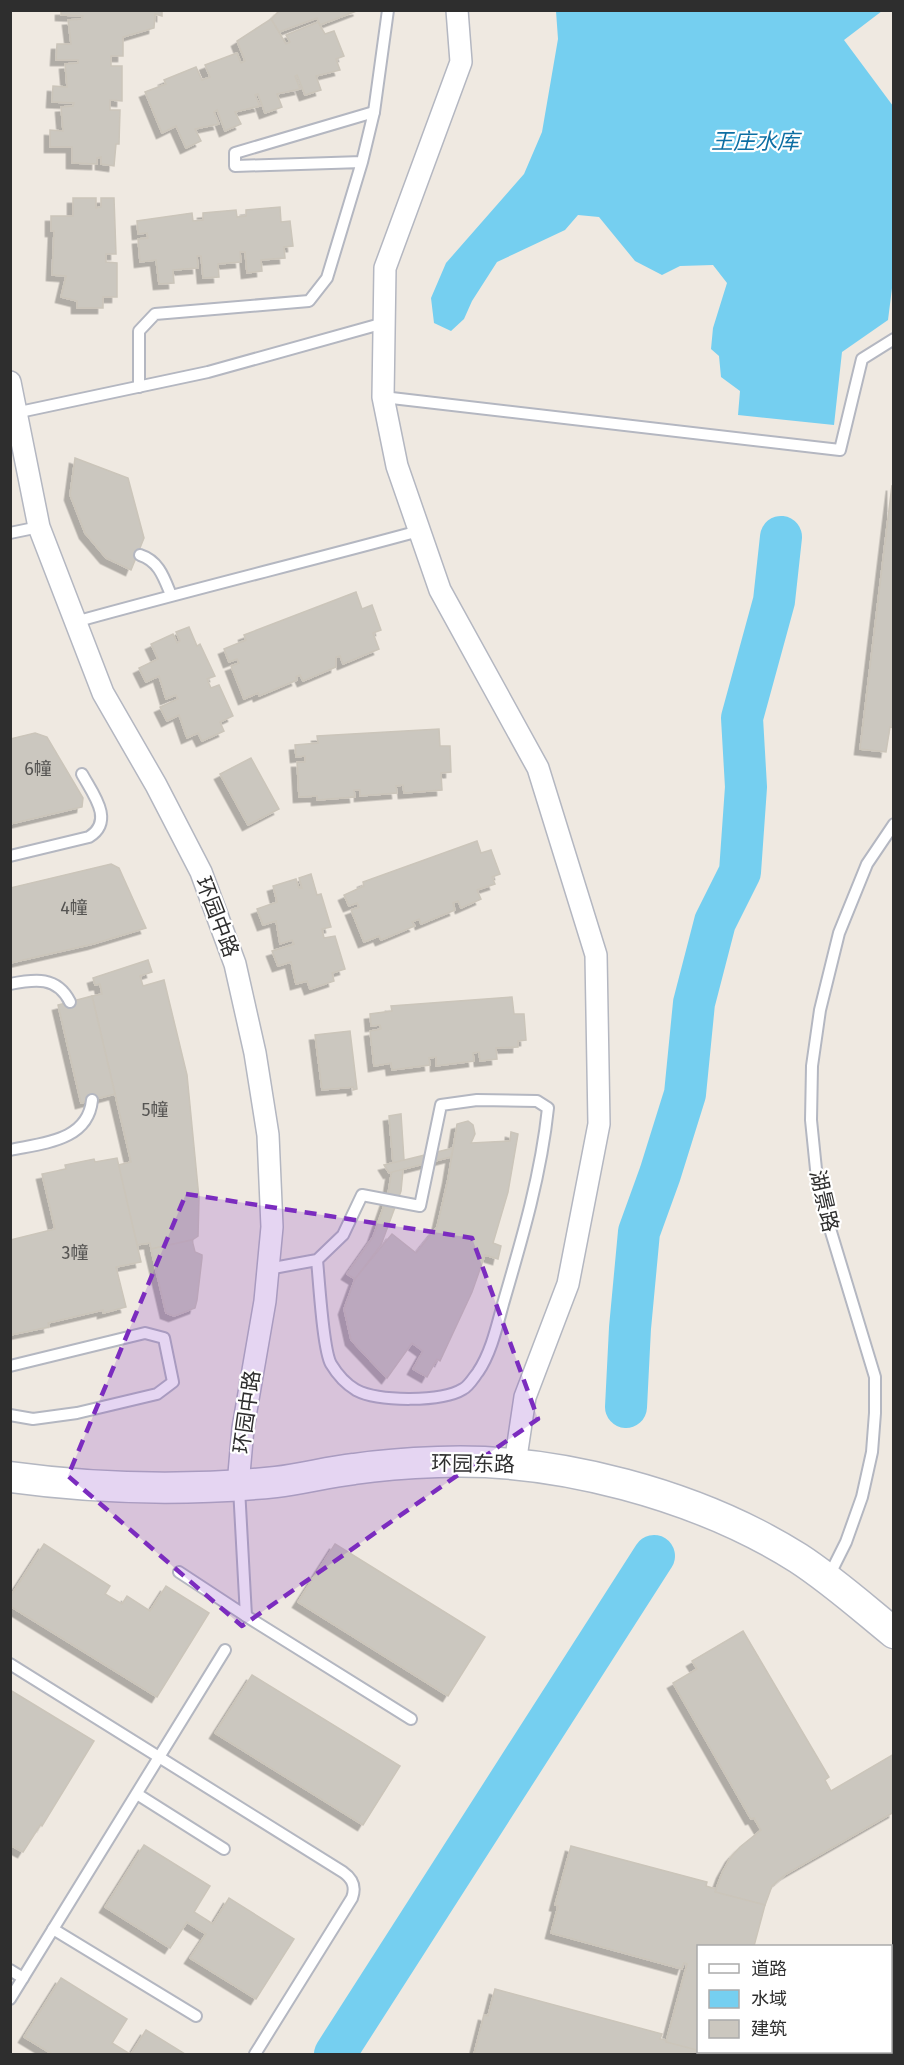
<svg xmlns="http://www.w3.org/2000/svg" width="904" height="2065" font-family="'Fira Sans','Noto Sans SC',sans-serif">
<defs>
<filter id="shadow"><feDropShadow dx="-5.5" dy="5.5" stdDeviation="0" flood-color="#0004"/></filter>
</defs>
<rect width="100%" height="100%" fill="#efe9e1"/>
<path fill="#75cff0" d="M 556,11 L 882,11 L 844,40 L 893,106 L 894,272 L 888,320 L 842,352 L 834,425 L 738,415 L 740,391 L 721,377 L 719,356 L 711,349 L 713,328 L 727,283 L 713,265 L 680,266 L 662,275 L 635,261 L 599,217 L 578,215 L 565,230 L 497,262 L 472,301 L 464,319 L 451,331 L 434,323 L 431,298 L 446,263 L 524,174 L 542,132 L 558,39 Z"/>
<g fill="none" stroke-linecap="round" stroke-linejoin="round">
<g stroke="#75cff0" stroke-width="42">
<path d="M 626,1407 L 630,1328 L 639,1232 L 660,1174 L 685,1094 L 694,1003 L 715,922 L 740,872 L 746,787 L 742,718 L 774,601 L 781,537"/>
<path d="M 335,2054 L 654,1556"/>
</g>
</g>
<g fill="#cbc7bf" stroke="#cbc5ba" stroke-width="1.5" filter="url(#shadow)">
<path d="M 61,10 L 162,10 L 162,16 L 155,14 L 154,28 L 123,37 L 123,56 L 111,56 L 111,66 L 122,66 L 122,101 L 110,100 L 110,110 L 120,110 L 119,144 L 116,144 L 114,166 L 101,164 L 101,157 L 97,158 L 97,164 L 72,163 L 72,147 L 50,147 L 50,130 L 63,131 L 61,107 L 73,106 L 74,103 L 52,102 L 53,86 L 67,87 L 65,64 L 78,63 L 78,60 L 56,60 L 57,44 L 71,44 L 68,20 L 82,19 L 83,16 L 61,15 Z"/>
<path d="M 280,10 L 359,10 L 320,25 L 317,18 L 279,32 L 271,19 Z"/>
<path d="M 271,19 L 286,44 L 290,42 L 286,35 L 318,22 L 325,34 L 334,31 L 344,56 L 336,59 L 340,70 L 316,76 L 321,90 L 305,95 L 297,75 L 295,76 L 300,89 L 277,94 L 282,107 L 265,113 L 258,94 L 255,95 L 260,106 L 235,112 L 241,124 L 225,131 L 217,110 L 214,112 L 219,124 L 195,129 L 201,141 L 186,148 L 176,126 L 162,133 L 145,92 L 166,84 L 164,80 L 196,67 L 202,80 L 210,77 L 205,65 L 237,53 L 241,63 L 245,61 L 237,41 Z"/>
<path d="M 73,198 L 96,198 L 96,208 L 101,207 L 101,198 L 114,198 L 116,254 L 106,254 L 106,262 L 117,263 L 117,297 L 103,297 L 103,308 L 77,308 L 77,301 L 61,297 L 66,276 L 52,275 L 54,231 L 51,231 L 51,216 L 73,216 Z"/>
<path d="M 280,207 L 281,222 L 290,221 L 293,246 L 284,247 L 285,258 L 261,260 L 262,271 L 247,273 L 245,252 L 240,252 L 241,262 L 218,264 L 219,277 L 203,278 L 201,256 L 197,256 L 198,268 L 173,270 L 174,283 L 159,284 L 156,260 L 140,262 L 138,239 L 148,238 L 147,233 L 138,234 L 137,221 L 192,213 L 193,221 L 203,220 L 203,213 L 236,210 L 237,217 L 246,216 L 246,210 Z"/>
<path d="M 75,458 L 128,478 L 144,538 L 131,570 L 106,558 L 85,533 L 70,495 Z"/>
<path d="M 892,485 L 894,728 L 890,727 L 886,752 L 860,749 Z"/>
<path d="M 356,592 L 362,609 L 372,605 L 381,630 L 373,633 L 379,649 L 343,664 L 340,656 L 336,657 L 336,667 L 303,681 L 300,675 L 296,677 L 297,680 L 259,696 L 258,693 L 244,699 L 231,666 L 239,663 L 237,659 L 229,662 L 224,649 L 246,640 L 244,635 Z"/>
<path d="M 189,627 L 197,646 L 200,644 L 215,676 L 207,679 L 211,688 L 219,685 L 233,716 L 220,722 L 224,731 L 202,741 L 198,733 L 187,738 L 179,715 L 167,721 L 160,707 L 178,699 L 176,695 L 166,699 L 159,676 L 146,682 L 139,668 L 158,659 L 151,644 L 173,634 L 177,643 L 180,641 L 176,632 Z"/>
<path d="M 439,729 L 440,746 L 450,746 L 451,772 L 441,773 L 442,790 L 404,793 L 403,785 L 396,786 L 397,793 L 360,796 L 360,790 L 354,790 L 355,797 L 317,800 L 317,796 L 299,797 L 297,762 L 305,762 L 305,756 L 296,757 L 295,745 L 318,743 L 317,736 Z"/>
<path d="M 35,733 L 47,737 L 83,798 L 82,807 L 10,824 L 10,739 Z"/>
<path d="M 251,758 L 279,809 L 248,825 L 220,774 Z"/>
<path d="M 477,841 L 481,853 L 491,850 L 500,874 L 492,877 L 495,884 L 477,890 L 481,899 L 461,908 L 458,901 L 453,903 L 455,910 L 421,924 L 419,919 L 412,922 L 415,926 L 381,940 L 379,936 L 364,942 L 351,910 L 359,907 L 357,903 L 349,906 L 344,895 L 364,886 L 363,882 Z"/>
<path d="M 111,864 L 119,868 L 146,928 L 93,944 L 10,963 L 10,888 Z"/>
<path d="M 311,874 L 317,895 L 321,894 L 331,927 L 322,929 L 324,938 L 335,936 L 345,969 L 332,973 L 334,981 L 310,989 L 307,981 L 296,984 L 291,962 L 278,966 L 272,951 L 294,944 L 292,940 L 280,944 L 276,921 L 263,925 L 257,909 L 277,902 L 273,886 L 296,879 L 299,888 L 302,888 L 299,878 Z"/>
<path d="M 148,960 L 152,972 L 140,976 L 143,986 L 164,980 L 187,1075 L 199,1198 L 198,1236 L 192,1240 L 151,1249 L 150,1243 L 137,1245 L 118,1165 L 131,1162 L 92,996 L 102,994 L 100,984 L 95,985 L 93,978 Z"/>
<path d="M 92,996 L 115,1094 L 81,1103 L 58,1005 Z"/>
<path d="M 512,997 L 514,1014 L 524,1014 L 526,1040 L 518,1041 L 518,1047 L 496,1048 L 497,1059 L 480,1061 L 479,1052 L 473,1053 L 474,1061 L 436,1066 L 436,1057 L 429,1058 L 430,1065 L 392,1070 L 391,1063 L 374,1066 L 370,1031 L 381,1029 L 380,1025 L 371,1026 L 370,1014 L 392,1011 L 391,1006 Z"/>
<path d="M 350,1031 L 357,1089 L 353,1090 L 353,1087 L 322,1090 L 315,1035 Z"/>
<path d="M 401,1114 L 404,1160 L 401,1191 L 381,1245 L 355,1279 L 347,1274 L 373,1237 L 388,1194 L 393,1163 L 389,1116 Z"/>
<path d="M 468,1121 L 473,1125 L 475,1134 L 471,1143 L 510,1141 L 511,1132 L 518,1134 L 508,1192 L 493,1243 L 501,1246 L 498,1259 L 485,1255 L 472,1292 L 440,1361 L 437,1359 L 427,1377 L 413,1369 L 423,1351 L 412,1343 L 387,1378 L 351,1340 L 344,1309 L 355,1279 L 392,1234 L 416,1253 L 437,1227 L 448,1179 L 457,1124 Z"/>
<path d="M 453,1148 L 451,1157 L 389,1173 L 384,1165 Z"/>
<path d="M 117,1158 L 141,1262 L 116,1267 L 126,1307 L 103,1313 L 103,1310 L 48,1323 L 49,1327 L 10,1335 L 10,1240 L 55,1229 L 42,1174 L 66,1169 L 65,1165 L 94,1159 L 95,1162 Z"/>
<path d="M 192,1240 L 195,1252 L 202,1255 L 202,1258 L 197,1300 L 195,1308 L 174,1316 L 166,1313 L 151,1249 Z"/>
<path d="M 44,1544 L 110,1586 L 105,1594 L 122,1604 L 127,1596 L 150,1611 L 166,1586 L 209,1613 L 157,1697 L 10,1606 L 10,1597 Z"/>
<path d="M 335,1544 L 485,1637 L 448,1696 L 298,1602 Z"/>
<path d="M 743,1631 L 829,1777 L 825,1780 L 831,1791 L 894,1754 L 894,1812 L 786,1874 L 772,1886 L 765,1905 L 715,1892 L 722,1873 L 731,1857 L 740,1847 L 761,1830 L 754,1818 L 751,1819 L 673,1683 L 697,1669 L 692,1661 Z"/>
<path d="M 252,1675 L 400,1766 L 363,1825 L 215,1733 Z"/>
<path d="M 10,1690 L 94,1741 L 42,1826 L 41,1824 L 23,1852 L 10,1845 Z"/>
<path d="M 144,1845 L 210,1886 L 194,1912 L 213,1924 L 229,1898 L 294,1939 L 256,1999 L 190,1958 L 206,1934 L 187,1922 L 170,1948 L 105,1907 Z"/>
<path d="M 571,1846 L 707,1882 L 706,1886 L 716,1889 L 715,1892 L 765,1905 L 754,1946 L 698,1946 L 698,2051 L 666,2042 L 687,1964 L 684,1963 L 682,1969 L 551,1933 L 558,1906 L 555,1905 Z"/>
<path d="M 61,1978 L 127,2019 L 112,2043 L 130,2054 L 52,2054 L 24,2037 Z"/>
<path d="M 495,1989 L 662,2034 L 660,2039 L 666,2040 L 666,2042 L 712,2054 L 474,2054 L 484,2015 L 488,2016 Z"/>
<path d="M 146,2030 L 185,2054 L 131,2054 Z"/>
<path d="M 701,2052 L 726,2052 L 725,2054 L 712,2054 Z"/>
</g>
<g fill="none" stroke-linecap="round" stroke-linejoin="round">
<g stroke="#b4b7c1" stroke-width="14">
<g id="lane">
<path d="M 374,112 L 388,10"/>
<path d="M 139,387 L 139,331 L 155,314 L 309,301 L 327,278 L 362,162 L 374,112 L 235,153 L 235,166 L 362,162"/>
<path d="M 383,397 L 840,450 L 862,359 L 894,339"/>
<path d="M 15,413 L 208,372 L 384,323"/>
<path d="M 10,533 L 39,527"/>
<path d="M 140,555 C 159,561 164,578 171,595"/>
<path d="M 75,622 C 190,590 305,562 419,531"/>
<path d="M 10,856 L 89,837 C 115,821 93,794 82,774"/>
<path d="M 10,984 C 35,979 57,976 70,1002"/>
<path d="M 10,1150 C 43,1143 88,1141 92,1100"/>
<path d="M 268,1269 L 317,1260 L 343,1235 L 362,1195 L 420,1206 L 441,1105 L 477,1100 L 537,1101 L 548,1108 C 541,1175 522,1239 503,1304 C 497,1326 491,1353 478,1372 C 474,1377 469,1386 463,1389 C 442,1402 379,1402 356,1390 C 346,1384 337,1374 331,1364 C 323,1350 319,1280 317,1260"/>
<path d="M 10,1366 L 145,1333 L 164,1338 L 173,1382 L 157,1394 L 77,1413 L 33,1419 L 10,1415"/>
<path d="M 179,1572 L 246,1616 L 239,1488"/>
<path d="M 829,1576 L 846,1542 L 862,1497 L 872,1452 L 875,1413 L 875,1377 L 818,1189 L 811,1120 L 812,1066 L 820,1010 L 839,933 L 867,864 L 894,824"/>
<path d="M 246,1616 L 411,1719"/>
<path d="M 10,1664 L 343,1872 C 353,1879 356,1887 352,1898 L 255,2054"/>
<path d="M 137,1794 L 224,1849"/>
<path d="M 53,1929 L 196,2016"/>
<path d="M 10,1970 L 23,1978"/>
<path d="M 10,1999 L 225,1650"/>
</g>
</g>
<g stroke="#b4b7c1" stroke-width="24">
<g id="street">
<path d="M 457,10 L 461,62 L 385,268 L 383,397 L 397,466 L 440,590 L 538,768 L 596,955 L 599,1124 L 568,1284 L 525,1397 L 515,1464"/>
<path d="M 10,382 L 39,527 L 103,693 L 156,785 L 201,872 L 235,964 L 255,1053 L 268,1135 L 272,1227 L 265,1301 L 243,1428 L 238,1485"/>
</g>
</g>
<g stroke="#b4b7c1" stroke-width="33">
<path id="secondary" d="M 10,1477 C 98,1489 188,1491 276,1482 C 302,1479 328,1472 354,1469 C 381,1465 410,1463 438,1462 C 556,1457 698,1495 798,1558 C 832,1580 862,1607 894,1633"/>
</g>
<use href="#lane" stroke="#fff" stroke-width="10"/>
<use href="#street" stroke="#fff" stroke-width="21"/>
<use href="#secondary" stroke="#fff" stroke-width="30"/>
</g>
<path fill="#7b2cbf" fill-opacity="0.2" stroke="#7b2cbf" stroke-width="4.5" stroke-dasharray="12 8" stroke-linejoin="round" d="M 186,1194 L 472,1238 L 538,1419 L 242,1626 L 68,1476 Z"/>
<g text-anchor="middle" stroke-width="4.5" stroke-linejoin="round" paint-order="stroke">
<g font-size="18" fill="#555452">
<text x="38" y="775">6幢</text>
<text x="74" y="914">4幢</text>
<text x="155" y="1116">5幢</text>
<text x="75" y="1259">3幢</text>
</g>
<g font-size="21" fill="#2e2e2e" stroke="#fff">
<text transform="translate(217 917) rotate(69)" y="7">环园中路</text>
<text transform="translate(824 1201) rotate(77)" y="7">湖景路</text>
<text transform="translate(247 1412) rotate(-82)" y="7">环园中路</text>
<text transform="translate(473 1464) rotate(1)" y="7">环园东路</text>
</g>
<g font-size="22" font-style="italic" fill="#0d6fa3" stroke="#fff">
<text x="755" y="149">王庄水库</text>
</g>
</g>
<rect width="904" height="2065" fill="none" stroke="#2e2e2e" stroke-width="24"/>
<rect x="697" y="1945" width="195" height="108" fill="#ffffff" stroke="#ababab" stroke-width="1.5"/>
<rect x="709" y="1964" width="30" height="9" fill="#ffffff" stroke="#ababab" stroke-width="1.5"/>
<text x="751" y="1975" font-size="18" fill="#2e2e2e">道路</text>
<rect x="709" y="1990" width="30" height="18" fill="#75cff0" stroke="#ababab" stroke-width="1.5"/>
<text x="751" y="2005" font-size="18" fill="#2e2e2e">水域</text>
<rect x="709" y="2020" width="30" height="18" fill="#cbc7bf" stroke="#ababab" stroke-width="1.5"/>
<text x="751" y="2035" font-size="18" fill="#2e2e2e">建筑</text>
</svg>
